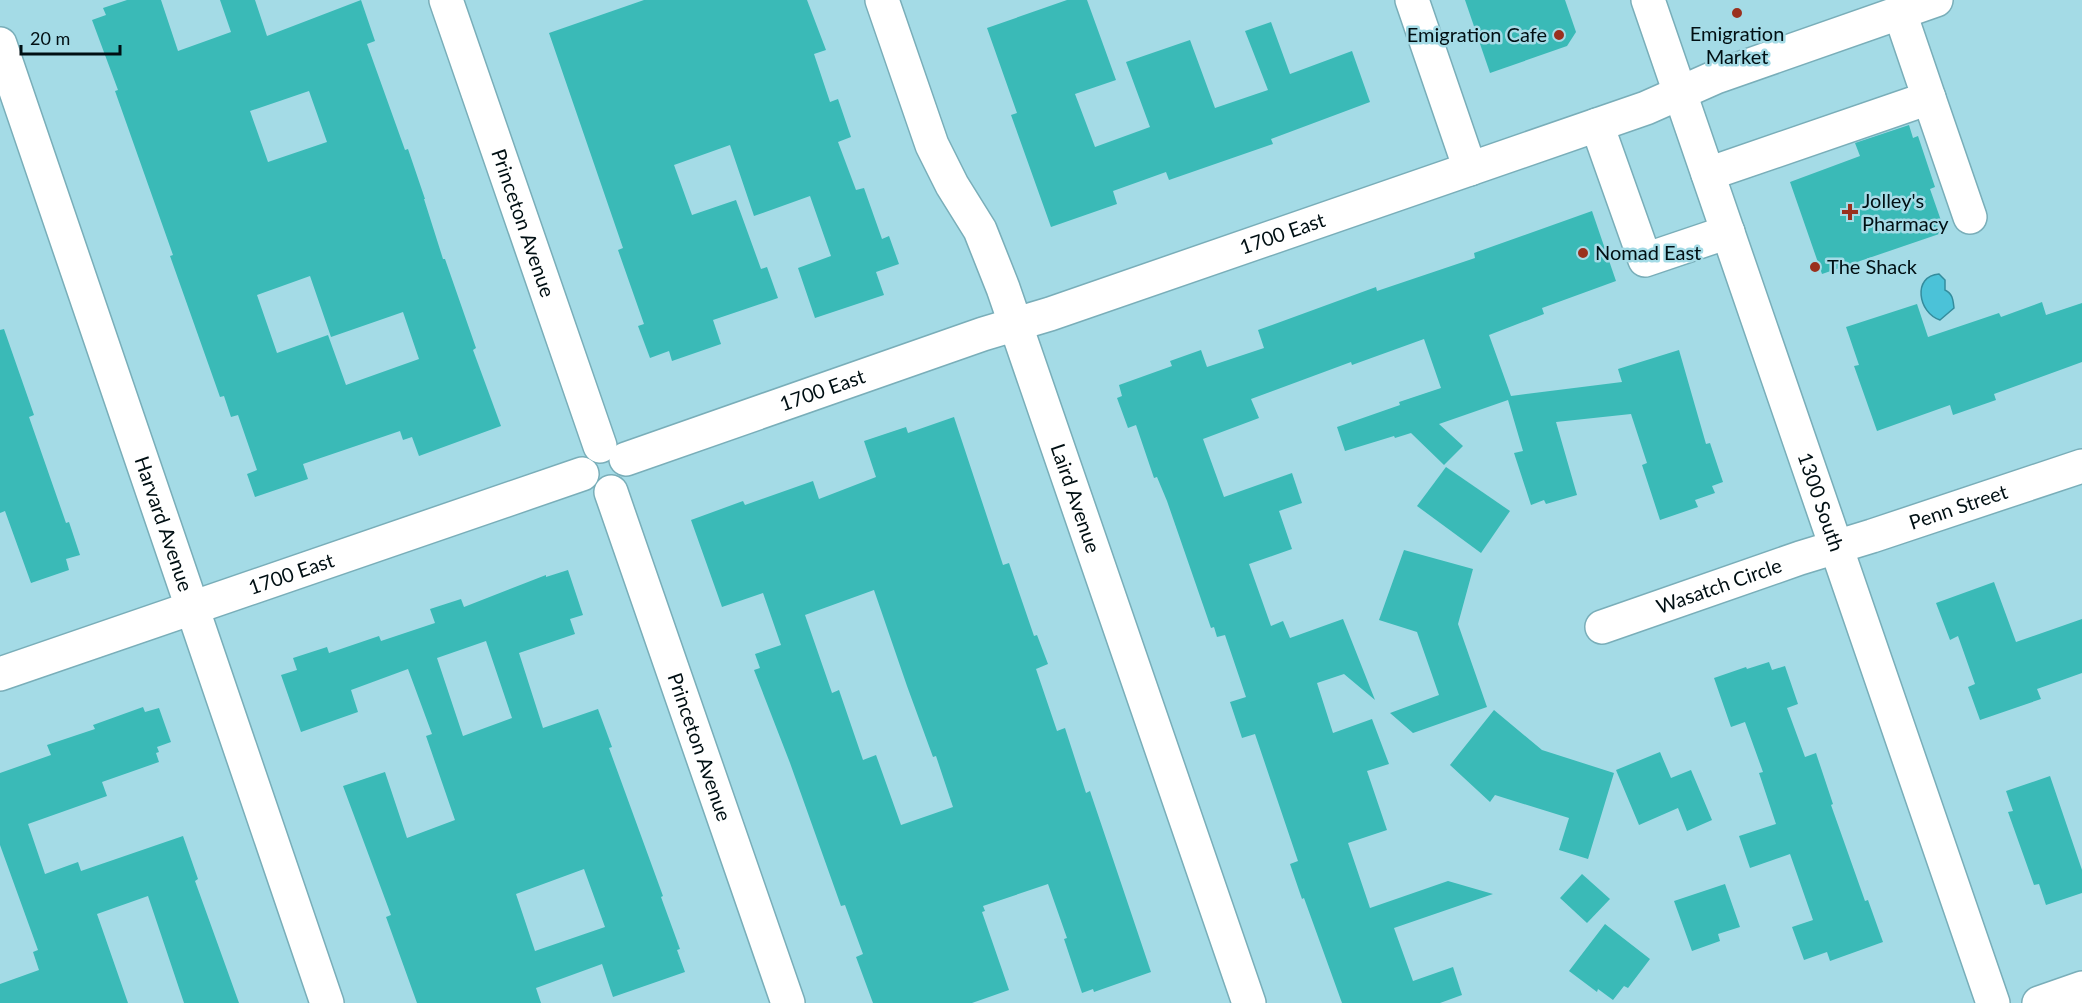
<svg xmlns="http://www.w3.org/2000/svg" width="2082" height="1003" font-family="Lato,sans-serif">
<rect width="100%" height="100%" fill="#a4dbe6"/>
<path fill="#4bc2d8" stroke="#348c9d" stroke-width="1.5" d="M 1939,274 L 1945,280 L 1945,290 C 1953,294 1953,300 1954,308 L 1940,320 C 1918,313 1912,276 1939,274 Z"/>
<g fill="#3abab7" fill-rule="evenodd">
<path d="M 127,0 L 161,0 L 178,51 L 231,32 L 220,0 L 255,0 L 267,36 L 361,0 L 375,41 L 367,44 L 405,150 L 408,149 L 425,199 L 424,199 L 443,259 L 445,259 L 476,348 L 473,350 L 501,426 L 419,456 L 412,437 L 403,440 L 400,431 L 303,464 L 308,479 L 255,497 L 247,474 L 257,470 L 238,415 L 231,417 L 224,396 L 220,397 L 170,256 L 173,255 L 115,91 L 118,90 L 92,20 L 106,15 L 103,8 ZM 309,91 L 327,142 L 268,162 L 250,111 ZM 310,276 L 331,337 L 403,312 L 419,359 L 346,385 L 328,335 L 277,353 L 257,295 Z"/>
<path d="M 644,0 L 807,0 L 826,50 L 814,54 L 830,102 L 838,99 L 851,137 L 838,142 L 856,190 L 864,188 L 882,239 L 889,236 L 899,264 L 876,272 L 884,295 L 815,318 L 798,268 L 831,256 L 810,196 L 754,216 L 730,145 L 674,165 L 692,215 L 736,200 L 761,269 L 767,267 L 778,298 L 713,320 L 721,344 L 672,361 L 669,351 L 650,358 L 638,326 L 644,324 L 618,250 L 623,248 L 549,33 Z"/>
<path d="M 1067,0 L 1087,0 L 1116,80 L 1075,94 L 1095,147 L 1150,127 L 1126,62 L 1190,40 L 1215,108 L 1268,90 L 1245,31 L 1271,22 L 1290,74 L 1352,51 L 1370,102 L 1271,139 L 1273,144 L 1169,180 L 1166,172 L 1113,191 L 1117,204 L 1051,227 L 1011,115 L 1017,113 L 987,28 Z"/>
<path d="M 1465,0 L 1565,0 L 1576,32 L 1567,46 L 1490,73 Z"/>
<path d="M 1909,125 L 1913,138 L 1918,136 L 1935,187 L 1930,189 L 1945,232 L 1822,274 L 1790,182 L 1860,156 L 1855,143 Z"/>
<path d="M 1592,211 L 1616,281 L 1542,308 L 1544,314 L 1489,335 L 1511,396 L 1622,382 L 1618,369 L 1679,350 L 1706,444 L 1710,443 L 1723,482 L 1712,486 L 1715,493 L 1695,500 L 1698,507 L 1660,520 L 1642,465 L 1647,463 L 1631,414 L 1556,422 L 1577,495 L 1546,504 L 1544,500 L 1531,505 L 1514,453 L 1523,451 L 1508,400 L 1439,424 L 1463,446 L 1444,465 L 1411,433 L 1395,438 L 1394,436 L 1345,451 L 1337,427 L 1400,405 L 1399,402 L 1441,388 L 1424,339 L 1352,365 L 1351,362 L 1251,399 L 1259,418 L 1203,439 L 1224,497 L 1292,473 L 1302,503 L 1279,511 L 1292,549 L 1249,564 L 1271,626 L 1283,621 L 1290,638 L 1343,619 L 1375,700 L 1344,674 L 1317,683 L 1333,733 L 1372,719 L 1389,764 L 1367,771 L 1387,830 L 1348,843 L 1370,908 L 1448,881 L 1493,894 L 1394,928 L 1413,981 L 1453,967 L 1462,995 L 1440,1003 L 1342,1003 L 1304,898 L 1302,899 L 1290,864 L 1298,861 L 1255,734 L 1242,738 L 1230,702 L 1246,697 L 1225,635 L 1217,637 L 1214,627 L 1211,628 L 1167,501 L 1157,477 L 1154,478 L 1136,425 L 1128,428 L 1117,398 L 1122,396 L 1119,385 L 1172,366 L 1170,361 L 1201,350 L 1207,367 L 1264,348 L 1258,330 L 1376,287 L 1377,291 L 1475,258 L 1474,253 Z"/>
<path d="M 2042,302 L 2046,315 L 2082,303 L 2082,362 L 1994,394 L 1996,400 L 1953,415 L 1950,405 L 1877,431 L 1854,366 L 1859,365 L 1846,327 L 1917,304 L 1928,337 L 1999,313 L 2001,317 Z"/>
<path d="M 4,329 L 34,415 L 29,417 L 66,523 L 69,522 L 80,555 L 66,559 L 69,570 L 31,583 L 5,511 L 0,513 L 0,330 Z"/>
<path d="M 954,417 L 1003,565 L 1009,563 L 1034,636 L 1037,635 L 1048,664 L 1036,669 L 1057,731 L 1065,728 L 1086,793 L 1090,791 L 1151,972 L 1094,992 L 1093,989 L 1082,993 L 1064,939 L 1067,938 L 1048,884 L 983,906 L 985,911 L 982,912 L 1009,990 L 972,1003 L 873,1003 L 856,957 L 863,954 L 845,905 L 841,906 L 790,763 L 754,670 L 760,668 L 755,654 L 781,645 L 763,593 L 722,607 L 691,520 L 743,501 L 745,505 L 813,481 L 819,499 L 876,477 L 864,441 L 906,427 L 908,433 ZM 874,590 L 907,686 L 933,757 L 936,756 L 953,807 L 901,825 L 876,755 L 863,760 L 839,690 L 832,693 L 805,615 Z"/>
<path d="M 1446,467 L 1510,511 L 1481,553 L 1417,506 Z"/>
<path d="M 1404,550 L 1473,569 L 1458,624 L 1487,707 L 1413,733 L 1390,713 L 1439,695 L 1417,632 L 1379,620 Z"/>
<path d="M 568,570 L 583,615 L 570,619 L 575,634 L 519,653 L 543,728 L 598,709 L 612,747 L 609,748 L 663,896 L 661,897 L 680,949 L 677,950 L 685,972 L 613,997 L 602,964 L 536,988 L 541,1003 L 417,1003 L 386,917 L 391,915 L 343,786 L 385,772 L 407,838 L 455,820 L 426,736 L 432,734 L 408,669 L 351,690 L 358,712 L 301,732 L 281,675 L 297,670 L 293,658 L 327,647 L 329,653 L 379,636 L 381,641 L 435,623 L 430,609 L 461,599 L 464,607 L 546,575 L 546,577 ZM 486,641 L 512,718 L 463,736 L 437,658 ZM 584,869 L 605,927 L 535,951 L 516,894 Z"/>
<path d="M 1994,582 L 2016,642 L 2082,619 L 2082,673 L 2037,689 L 2041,699 L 1980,720 L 1968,687 L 1975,684 L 1958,636 L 1950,640 L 1936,603 Z"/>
<path d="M 1769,662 L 1772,670 L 1785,666 L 1798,704 L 1787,708 L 1805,757 L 1816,753 L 1833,804 L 1831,805 L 1865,901 L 1868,900 L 1883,942 L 1830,961 L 1827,952 L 1804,960 L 1792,927 L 1813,920 L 1790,854 L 1750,868 L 1739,836 L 1776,824 L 1759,773 L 1763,772 L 1745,722 L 1731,727 L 1714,678 L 1746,667 L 1747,669 Z"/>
<path d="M 143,707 L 145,712 L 159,708 L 171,742 L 157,747 L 159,752 L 156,753 L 159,762 L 102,782 L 107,796 L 28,824 L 45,874 L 78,862 L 81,871 L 183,836 L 198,879 L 195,881 L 239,1003 L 184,1003 L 148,896 L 97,914 L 128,1003 L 0,1003 L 0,984 L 39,970 L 33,952 L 38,950 L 0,845 L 0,773 L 51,755 L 47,745 L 95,729 L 93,725 Z"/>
<path d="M 1494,710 L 1542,750 L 1614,773 L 1588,859 L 1559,850 L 1569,818 L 1495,795 L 1490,802 L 1450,765 Z"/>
<path d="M 1660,752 L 1671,778 L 1691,770 L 1712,820 L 1687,831 L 1678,808 L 1639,825 L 1616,770 Z"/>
<path d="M 2050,776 L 2082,870 L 2082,893 L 2046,905 L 2039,884 L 2034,885 L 2008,812 L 2013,811 L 2006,791 Z"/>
<path d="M 1582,874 L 1610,899 L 1587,923 L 1560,898 Z"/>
<path d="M 1725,884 L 1740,927 L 1718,934 L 1720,941 L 1692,951 L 1674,901 Z"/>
<path d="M 1605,924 L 1650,959 L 1628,988 L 1624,986 L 1613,1000 L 1598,989 L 1597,992 L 1569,971 Z"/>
</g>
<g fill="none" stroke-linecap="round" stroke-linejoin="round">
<g stroke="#79aeb9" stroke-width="36">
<g id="minor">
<path id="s1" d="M 446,0 L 600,446"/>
<path id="s2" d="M 882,0 L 932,145 L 952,185 L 980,230 L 1003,288 L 1249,1003"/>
<path d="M 1412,0 L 1470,169"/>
<path id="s3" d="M 1648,0 L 1993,1003"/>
<path id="s4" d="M 0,44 L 327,1003"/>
<path d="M 1929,98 L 1970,217"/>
<path d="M 1597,125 L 1645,260 L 1728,232"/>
<path d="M 1708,174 L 1929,98 L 1900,13"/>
<path id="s5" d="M 626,459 L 983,334 L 1050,314 L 1646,108 L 1716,77 L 1936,0"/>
<path id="s6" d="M 611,492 L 788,1003"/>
<path id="s7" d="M 1602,627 L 1800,558 L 1872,536 L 2082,466"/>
<path id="s8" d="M 0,674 L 582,474"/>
<path d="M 2039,1003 L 2082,988"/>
</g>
</g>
<use href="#minor" stroke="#fff" stroke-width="33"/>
</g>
<g fill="#9a301e" stroke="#a4dbe6" stroke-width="2">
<circle cx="1737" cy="13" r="6"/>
<circle cx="1559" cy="35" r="6"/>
<path d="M1847 203h6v6h6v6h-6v6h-6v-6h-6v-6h6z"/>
<circle cx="1583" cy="253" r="6"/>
<circle cx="1815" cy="267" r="6"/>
</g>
<g text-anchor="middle" stroke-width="5" stroke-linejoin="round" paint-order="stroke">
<g font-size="20" fill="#000f13" stroke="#a4dbe6" text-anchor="start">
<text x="1737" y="41" text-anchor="middle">Emigration<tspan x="1737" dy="23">Market</tspan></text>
<text x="1547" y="42" text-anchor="end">Emigration Cafe</text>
<text x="1862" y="208">Jolley's<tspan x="1862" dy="23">Pharmacy</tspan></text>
<text x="1595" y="260">Nomad East</text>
<text x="1827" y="274">The Shack</text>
</g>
<g font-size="20" fill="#000f13" stroke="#a4dbe6">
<text dy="7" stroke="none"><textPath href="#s1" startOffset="236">Princeton Avenue</textPath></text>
<text dy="7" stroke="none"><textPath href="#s5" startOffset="694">1700 East</textPath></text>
<text dy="7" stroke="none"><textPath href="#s5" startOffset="208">1700 East</textPath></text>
<text dy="7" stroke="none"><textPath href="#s2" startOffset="536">Laird Avenue</textPath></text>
<text dy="7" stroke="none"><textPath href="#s3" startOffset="531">1300 South</textPath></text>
<text dy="7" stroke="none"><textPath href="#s7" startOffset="376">Penn Street</textPath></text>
<text dy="7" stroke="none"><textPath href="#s4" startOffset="507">Harvard Avenue</textPath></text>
<text dy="7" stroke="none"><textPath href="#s8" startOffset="308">1700 East</textPath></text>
<text dy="7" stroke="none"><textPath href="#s7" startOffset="124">Wasatch Circle</textPath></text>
<text dy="7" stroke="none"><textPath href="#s6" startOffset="270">Princeton Avenue</textPath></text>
</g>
</g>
<path d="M21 45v9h99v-9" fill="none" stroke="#000f13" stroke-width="3"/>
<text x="30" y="45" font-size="18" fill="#000f13" stroke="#a4dbe6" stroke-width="4.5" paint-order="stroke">20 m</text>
</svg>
